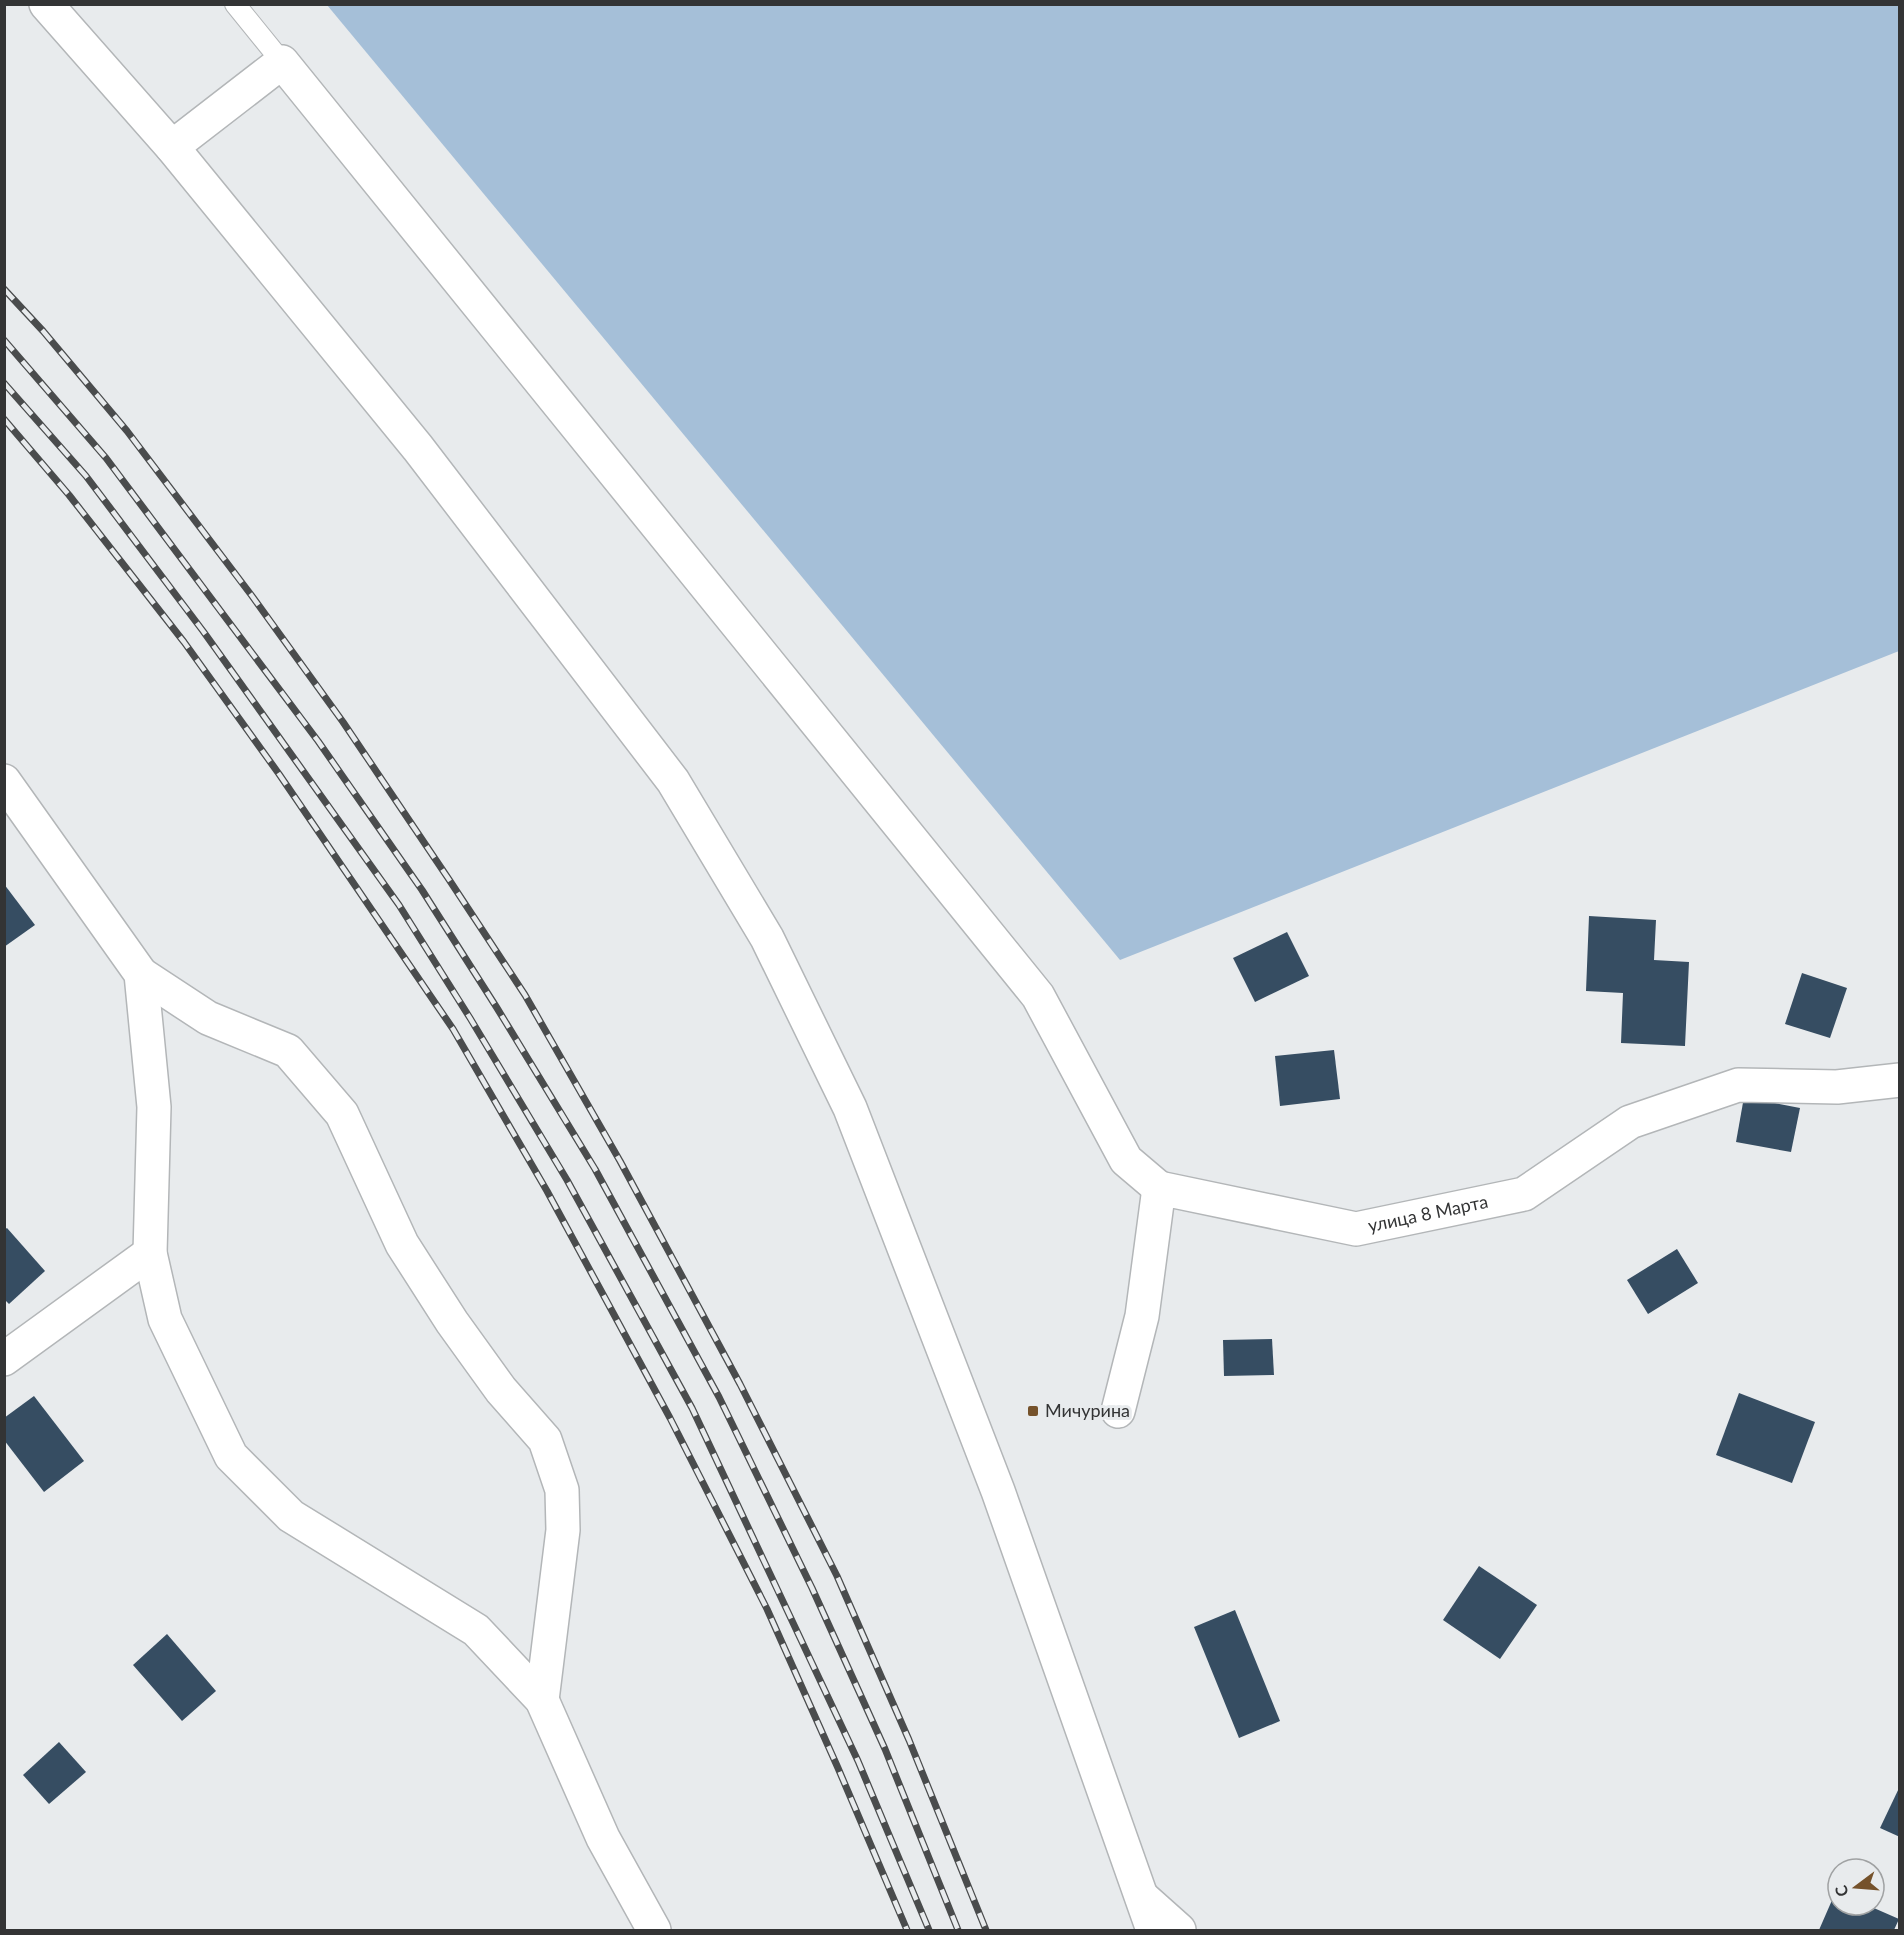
<svg xmlns="http://www.w3.org/2000/svg" width="1904" height="1935" font-family="Lato,sans-serif">
<rect width="100%" height="100%" fill="#e8ebed"/>
<path fill="#a5bfd8" d="M 327,5 L 1899,5 L 1899,651 L 1120,960 Z"/>
<g fill="#364d62">
<path d="M 4,884 L 35,925 L 4,947 Z"/>
<path d="M 1589,916 L 1656,920 L 1654,960 L 1689,962 L 1685,1046 L 1621,1043 L 1623,993 L 1586,991 Z"/>
<path d="M 1287,932 L 1309,976 L 1255,1002 L 1233,958 Z"/>
<path d="M 1802,973 L 1847,988 L 1830,1038 L 1785,1024 Z"/>
<path d="M 1334,1050 L 1340,1099 L 1280,1106 L 1275,1056 Z"/>
<path d="M 1744,1097 L 1800,1108 L 1791,1152 L 1736,1142 Z"/>
<path d="M 7,1228 L 45,1271 L 9,1304 L 4,1299 L 4,1230 Z"/>
<path d="M 1677,1249 L 1698,1283 L 1648,1314 L 1627,1280 Z"/>
<path d="M 1272,1339 L 1274,1375 L 1224,1376 L 1223,1340 Z"/>
<path d="M 1739,1393 L 1815,1422 L 1792,1483 L 1716,1455 Z"/>
<path d="M 34,1396 L 84,1461 L 44,1492 L 4,1440 L 4,1418 Z"/>
<path d="M 1479,1566 L 1537,1605 L 1500,1659 L 1443,1620 Z"/>
<path d="M 1235,1610 L 1280,1721 L 1239,1738 L 1194,1627 Z"/>
<path d="M 167,1634 L 216,1691 L 182,1721 L 133,1665 Z"/>
<path d="M 59,1742 L 86,1772 L 49,1804 L 23,1775 Z"/>
<path d="M 1900,1786 L 1900,1837 L 1880,1828 Z"/>
<path d="M 1836,1891 L 1838,1892 L 1838,1905 L 1867,1905 L 1899,1919 L 1894,1930 L 1819,1930 Z"/>
</g>
<g fill="none" stroke-linecap="round" stroke-linejoin="round">
<g stroke="#b3b6b8" stroke-width="22">
<path id="service" d="M 235,4 L 282,62"/>
</g>
<g stroke="#b3b6b8" stroke-width="36">
<g id="minor">
<path d="M 172,147 L 282,62 L 1038,996 L 1126,1160 L 1159,1188"/>
<path d="M 4,781 L 141,974 L 154,1107 L 150,1253 L 165,1319 L 231,1456 L 291,1516 L 476,1630 L 542,1700 L 603,1838 L 654,1930"/>
<path d="M 141,974 L 208,1018 L 288,1051 L 342,1114 L 402,1244 L 452,1322 L 501,1390 L 545,1440 L 562,1490 L 563,1530 L 542,1700"/>
<path d="M 4,1359 L 150,1253"/>
<path id="s1" d="M 1118,1411 L 1142,1316 L 1159,1188 L 1356,1229 L 1524,1194 L 1630,1122 L 1738,1085 L 1837,1087 L 1900,1080"/>
<path d="M 1142,1897 L 1179,1930"/>
</g>
</g>
<g stroke="#b3b6b8" stroke-width="36">
<path id="secondary" d="M 46,4 L 172,147 L 418,448 L 673,781 L 767,938 L 850,1108 L 998,1491 L 1153,1930"/>
</g>
<use href="#service" stroke="#fff" stroke-width="20"/>
<use href="#minor" stroke="#fff" stroke-width="33"/>
<use href="#secondary" stroke="#fff" stroke-width="33"/>
<g stroke="#4a4c4d" stroke-width="7">
<g id="rail">
<path d="M 4,289 L 43,331 L 127,431 L 252,596 L 343,722 L 448,878 L 525,995 L 620,1161 L 740,1384 L 837,1576 L 909,1740 L 986,1930"/>
<path d="M 4,340 L 106,458 L 318,741 L 422,890 L 497,1008 L 595,1169 L 719,1397 L 812,1588 L 885,1749 L 958,1930"/>
<path d="M 4,383 L 86,476 L 203,631 L 399,905 L 470,1018 L 567,1180 L 692,1408 L 858,1761 L 929,1930"/>
<path d="M 4,419 L 69,495 L 184,642 L 279,774 L 453,1029 L 547,1191 L 670,1418 L 767,1609 L 838,1768 L 907,1930"/>
</g>
</g>
<use href="#rail" stroke="#e8ebed" stroke-width="4.5" stroke-dasharray="14" stroke-linecap="butt"/>
</g>
<rect fill="#75522b" stroke="#e8ebed" stroke-width="2" x="1027" y="1405" width="12" height="12" rx="3"/>
<g text-anchor="middle" stroke-width="6" stroke-linejoin="round" paint-order="stroke">
<g font-size="18" fill="#333435" stroke="#e8ebed">
<text dy="6" stroke="none"><textPath href="#s1" startOffset="502">улица 8 Марта</textPath></text>
</g>
<g font-size="18" fill="#333435" stroke="#e8ebed" text-anchor="start">
<text x="1045" y="1417">Мичурина</text>
</g>
</g>
<rect width="1904" height="1935" fill="none" stroke="#333435" stroke-width="12"/>
<g transform="translate(1856 1887) rotate(254)"><circle r="28" fill="#e8ebed" stroke="#a0a2a3" stroke-width="1.5"/>
<path d="M0-4.5L10 22L0 15L-10 22Z" fill="#75522b"/>
<text y="-9" font-size="16" font-weight="bold" text-anchor="middle" fill="#333435">С</text>
</g>
</svg>
